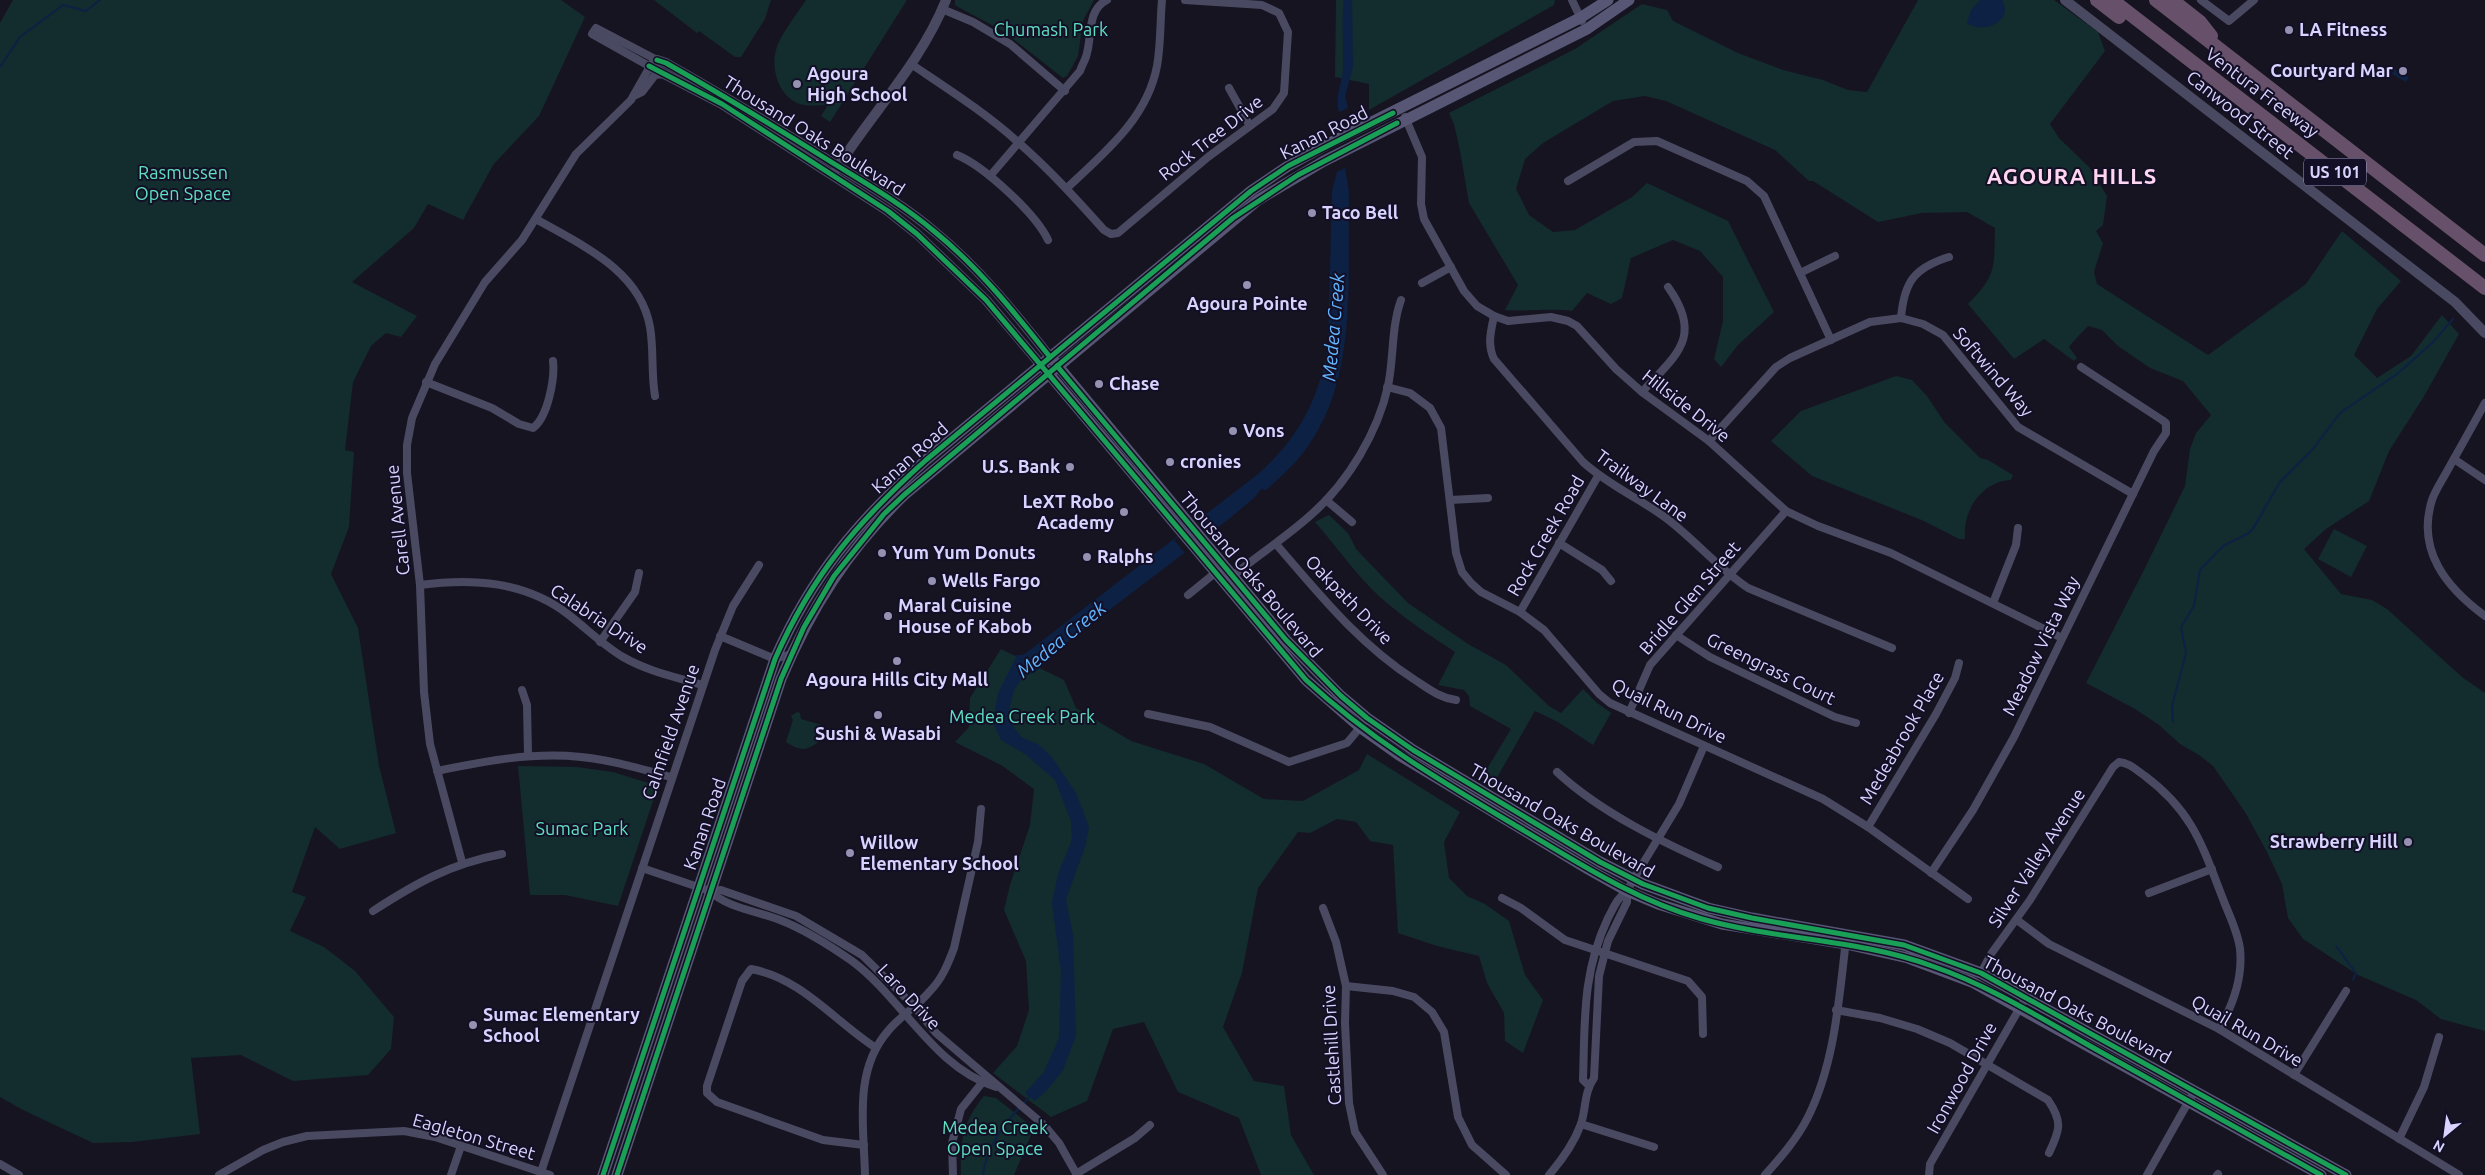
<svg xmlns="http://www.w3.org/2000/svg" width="2485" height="1175" font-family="Ubuntu,sans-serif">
<rect width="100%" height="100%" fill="#161421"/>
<g fill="#132c2d">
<path d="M 13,0 L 561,0 L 585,17 L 539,116 L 493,165 L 463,220 L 428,204 L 414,228 L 352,282 L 417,316 L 401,337 L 386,333 L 371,346 L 353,382 L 345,450 L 354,452 L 349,527 L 331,574 L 358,628 L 379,766 L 396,833 L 340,849 L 315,827 L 292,892 L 306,897 L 290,931 L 324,947 L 355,971 L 394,1017 L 391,1049 L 368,1075 L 293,1081 L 241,1055 L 191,1058 L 200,1134 L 132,1142 L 93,1143 L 23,1110 L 0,1097 L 0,23 Z"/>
<path d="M 654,0 L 771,0 L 765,19 L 741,57 L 735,57 L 699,31 L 697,33 Z"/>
<path d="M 806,0 L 907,0 L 830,122 L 821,116 L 828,105 C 818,105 807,107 797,103 C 778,94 771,69 776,50 C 780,35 797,14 806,0 Z"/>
<path d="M 955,0 L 1094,0 L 1083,21 L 1078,56 L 1067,76 L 1063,78 L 1003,31 L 958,7 L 955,5 Z"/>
<path d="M 1336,0 L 1555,0 L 1554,5 L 1369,110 L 1369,84 L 1335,77 Z"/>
<path d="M 1918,0 L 2054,0 L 2098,32 L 2105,51 L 2050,124 L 2059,138 L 2089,167 L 2107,196 L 2103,225 L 2096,231 L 2103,243 L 2094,272 L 2097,284 L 2208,355 L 2306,284 L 2342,231 L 2401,281 L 2377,309 L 2354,355 L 2377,378 L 2411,356 L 2442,315 L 2459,334 L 2423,398 L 2389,451 L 2369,501 L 2326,529 L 2304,549 L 2341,594 L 2372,600 L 2387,609 L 2462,677 L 2485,693 L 2485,1031 L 2441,1019 L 2416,1000 L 2358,975 L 2303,939 L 2288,918 L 2282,884 L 2267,852 L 2245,812 L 2213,766 L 2199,755 L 2180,744 L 2159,725 L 2135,709 L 2086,683 L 2143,572 L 2185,486 L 2190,449 L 2196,433 L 2211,415 L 2183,381 L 2150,368 L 2118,346 L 2102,330 L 2088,326 C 2087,327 2070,345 2069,347 L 2077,358 L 2074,361 L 2044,339 L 2014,359 L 1968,304 C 1997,275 1994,267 1995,228 L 1967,212 L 1922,213 L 1878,222 L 1813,181 L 1809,181 L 1775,150 L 1666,101 L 1645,96 L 1613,101 L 1543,143 L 1525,159 L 1516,189 L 1529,215 L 1553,232 L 1575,230 L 1632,197 L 1647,183 L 1728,221 L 1774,312 L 1738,345 L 1721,367 L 1714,359 L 1723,321 L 1723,277 L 1700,251 L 1673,240 L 1631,258 L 1622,298 L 1611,304 L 1587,293 L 1572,311 C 1547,308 1529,312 1505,310 L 1518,285 L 1469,203 L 1460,151 L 1454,124 L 1449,113 L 1575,49 L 1642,4 L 1667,10 L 1673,21 L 1738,53 L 1783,70 L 1823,80 L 1848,90 L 1867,92 Z"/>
<path d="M 1896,376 L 1912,380 L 1927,396 L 1945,423 L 1980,458 L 1988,460 L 2013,475 L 2011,480 C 1982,481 1962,511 1965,539 L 1959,539 L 1924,521 L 1812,476 L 1771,441 L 1801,411 Z"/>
<path d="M 1329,515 L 1348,533 L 1356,549 L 1408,603 L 1468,644 L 1506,665 L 1549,706 L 1561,713 L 1583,689 L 1596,702 L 1611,713 L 1593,745 L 1558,722 L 1535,711 L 1494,783 L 1482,777 L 1511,729 L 1470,706 L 1469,696 L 1464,690 L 1438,685 L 1455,652 C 1429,635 1404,618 1381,598 C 1356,575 1337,547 1315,522 Z"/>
<path d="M 2334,529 L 2367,546 L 2351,577 L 2318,559 Z"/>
<path d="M 1001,649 L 1064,680 L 1076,708 L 1131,741 L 1204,764 L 1264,799 L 1303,801 L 1359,770 L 1367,754 L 1460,812 L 1444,842 L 1449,878 L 1467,896 L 1485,904 L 1509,921 L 1525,975 L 1543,1000 L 1523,1053 L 1505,1041 L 1504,1013 L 1487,983 L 1479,956 L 1437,946 L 1398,933 L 1393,845 L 1370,841 L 1356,822 L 1337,819 L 1310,833 L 1298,832 L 1258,888 L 1242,973 L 1223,1027 L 1254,1081 L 1284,1086 L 1291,1135 L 1314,1175 L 1261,1175 L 1239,1118 L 1178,1092 L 1144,1022 L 1113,1029 L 1087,1101 L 1051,1117 L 993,1073 L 1017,1046 L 1029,1010 L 1026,961 L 1004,910 L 1010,885 L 1030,825 L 1034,789 L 1001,765 L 955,742 L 969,727 L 970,698 Z"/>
<path d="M 797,712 L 800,713 L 801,719 L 822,725 L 818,742 C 806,752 798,750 786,742 L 793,720 L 791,716 Z"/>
<path d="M 518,766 L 577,767 L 613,772 L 658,786 L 618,906 L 565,895 L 530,895 Z"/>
<path d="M 984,1096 L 996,1098 L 1034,1128 L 1014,1175 L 961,1175 C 960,1141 962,1123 984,1096 Z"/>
</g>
<g fill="#0d2144">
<path d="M 1344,0 L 1352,0 L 1353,67 L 1345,97 L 1348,108 L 1339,112 C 1334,97 1343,82 1343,66 C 1344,44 1341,22 1344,0 Z"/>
<path d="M 1980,0 L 2002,0 C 2015,21 1982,35 1967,23 L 1971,10 Z"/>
<path d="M 2394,69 L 2409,77 L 2406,82 L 2392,74 Z"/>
<path d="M 1345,168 L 1349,192 C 1347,272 1358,371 1312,440 C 1300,460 1283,475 1266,490 L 1261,489 L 1255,497 L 1229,519 L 1058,649 L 1037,671 L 1023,677 L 1014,690 L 1010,706 L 1010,722 L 1021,737 L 1039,745 L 1051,756 L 1076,793 L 1089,827 L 1085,847 L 1066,899 L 1073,935 L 1076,1036 L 1063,1070 L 1049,1088 L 1035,1101 L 1025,1093 L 1044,1072 L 1059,1038 L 1061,971 L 1052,903 L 1058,874 L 1072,840 L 1071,821 L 1055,780 L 1025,754 L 1001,740 L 993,722 L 998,693 L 1017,655 L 1023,655 L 1030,650 L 1258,474 C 1298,439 1320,398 1328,345 L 1332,191 L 1337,172 Z"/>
</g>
<path fill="#161421" d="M 1199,520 L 1209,533 L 1185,553 L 1174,540 Z"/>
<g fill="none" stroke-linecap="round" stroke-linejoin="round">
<g stroke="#0d2144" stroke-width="2">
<path d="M 0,67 L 20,37 L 63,5 L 86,11 L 100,0"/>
<path d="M 2173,722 L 2172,706 L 2186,653 L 2181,627 L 2194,606 L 2200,570 L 2223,546 L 2249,533 L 2254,527 L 2280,482 L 2313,449 L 2340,413 L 2397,374 L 2432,343 L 2453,319"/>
<path d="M 2336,946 L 2356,973 L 2353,980"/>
<path d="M 1023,1105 L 1029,1097"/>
<path d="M 983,1175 C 986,1149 1002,1127 1019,1108"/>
</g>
<g stroke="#4a4962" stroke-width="8">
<path d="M 1572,0 L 1582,21"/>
<path d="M 2201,0 L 2229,21 L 2254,0"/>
<path d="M 942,9 L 973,22 L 1010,44 L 1065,91"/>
<path d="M 911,64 C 948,89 986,113 1019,143 C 1050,170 1077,200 1104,230 L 1111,234 L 1118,233 L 1208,157 L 1273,109 L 1284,93 L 1288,32 L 1279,13 L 1262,5 L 1185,0"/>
<path d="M 649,66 L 592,34 L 596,28 L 657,60"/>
<path d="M 1229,88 L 1250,126"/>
<path d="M 636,95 L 642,92 L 655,75 L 665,74"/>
<path d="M 1405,117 L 1422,157 L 1421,204 L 1424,219 L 1464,291 L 1477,306 L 1494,316 L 1508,321 L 1551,317 L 1568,321 L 1577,326 L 1616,369 L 1642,392 L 1709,441 L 1786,511 L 1818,526 L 1891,553 L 2062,638"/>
<path d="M 957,155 C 984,166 1036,214 1048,240"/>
<path d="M 990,176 L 1080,71 C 1082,65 1086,59 1087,53 C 1092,35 1087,10 1107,0"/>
<path d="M 1568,181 L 1634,142 L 1657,141 L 1747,181 L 1764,196 L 1831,340"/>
<path d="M 1067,188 C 1104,153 1147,119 1157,66 C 1161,44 1160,22 1162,0"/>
<path d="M 536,219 C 581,245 640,270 650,327 C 654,350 651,373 655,396"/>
<path d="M 1800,273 L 1835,256"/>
<path d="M 1422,283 L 1451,267"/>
<path d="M 1494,316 C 1491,331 1487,344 1494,359 L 1583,462 C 1608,485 1639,498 1666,518 C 1695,540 1718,568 1748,588 L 1892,648"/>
<path d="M 1901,318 C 1904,282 1914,268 1949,257"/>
<path d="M 426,382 L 492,408 L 519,424 L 533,428 C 548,417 555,378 553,361"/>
<path d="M 1387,387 L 1410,393 L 1430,408 L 1441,428 L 1456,553 L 1462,572 L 1471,583 L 1481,592 L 1520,612 L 1544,630 L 1599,694 L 1610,703 L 1823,799 L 1868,827 L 1968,899"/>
<path d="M 1642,392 C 1676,355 1704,337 1668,287"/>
<path d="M 2485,403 C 2472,427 2459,450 2446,473 C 2441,482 2435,491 2432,500 C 2416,551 2447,588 2485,616"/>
<path d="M 1709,441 L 1776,367 L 1790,358 L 1870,322 L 1901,318 L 1923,324 L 1943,335 L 2018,427 L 2133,494"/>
<path d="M 2454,459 L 2485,480"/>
<path d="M 1326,500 L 1352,522"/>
<path d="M 1450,500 L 1488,498"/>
<path d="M 1559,543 L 1602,570 L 1611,581"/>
<path d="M 1276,544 C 1319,594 1359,644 1415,680 C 1429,689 1440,698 1456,700"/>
<path d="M 1229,579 C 1256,556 1287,537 1313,513 C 1348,482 1378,432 1388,386 C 1394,358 1391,328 1401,300"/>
<path d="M 420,585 C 472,578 526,581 569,615 C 587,629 603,645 623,657 C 647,671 676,677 702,685"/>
<path d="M 1188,595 L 1215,573"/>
<path d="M 1993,603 L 2016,545 L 2018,528"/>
<path d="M 1520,612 L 1598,476"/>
<path d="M 1676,635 L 1710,657 L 1835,717 L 1856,723"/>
<path d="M 720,636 L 775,659 L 791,654"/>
<path d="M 600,642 L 635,592 L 639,573"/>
<path d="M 522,690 L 527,705 L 528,755"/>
<path d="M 1629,713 L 1650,665 L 1786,511"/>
<path d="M 1148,714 L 1210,727 L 1289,762 L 1347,743 L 1363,724"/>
<path d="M 437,771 C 485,761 532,752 581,757 C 612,760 641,769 671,777"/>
<path d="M 1557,772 C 1601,813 1664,843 1718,867"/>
<path d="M 1868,827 L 1936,714 L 1955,678 L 1959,663"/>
<path d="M 462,862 L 430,744 L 424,692 L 420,585 L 407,473 L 407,445 L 412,418 L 435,364 L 485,282 L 522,240 L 576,154 L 631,100 L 652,63"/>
<path d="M 642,868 L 710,891 C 727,908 757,911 780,920 C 806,930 829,945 852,961 C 902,998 934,1068 996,1087"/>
<path d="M 1931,873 L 1973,810 L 2014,737 L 2154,451 L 2166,433 L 2166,423 L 2162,420 L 2081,367"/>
<path d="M 710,891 L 721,890 L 796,916 L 862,955 L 914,1006 L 936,1033 L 1044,1125 L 1059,1143 L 1077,1175"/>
<path d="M 2149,893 L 2212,869"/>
<path d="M 1502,898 L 1521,908 L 1565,940 L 1688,981 L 1702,997 L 1703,1034"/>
<path d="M 1323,908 L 1336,942 L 1346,986 L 1345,1023 L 1349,1103 L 1355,1132 L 1383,1175"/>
<path d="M 373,911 C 416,883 450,864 502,854"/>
<path d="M 2017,920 L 2049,944 L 2219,1029 L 2459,1175"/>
<path d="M 1981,973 L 1991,954 L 2030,900 L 2113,767 L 2119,762 C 2130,763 2136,770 2145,776 C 2193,812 2202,845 2223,899 C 2229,915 2238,932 2240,949 C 2243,978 2233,1005 2219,1029"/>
<path d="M 1346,986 L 1393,991 L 1414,997 L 1432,1012 L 1444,1032 L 1458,1117 L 1472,1145 L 1506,1175"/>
<path d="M 1836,1010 L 1880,1018 L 1917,1029 L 1950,1043 L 2048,1100 C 2063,1122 2060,1130 2049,1153"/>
<path d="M 2294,1075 L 2346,991"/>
<path d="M 1589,1086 L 1583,1080 C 1585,1021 1582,973 1608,918 C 1614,907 1617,898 1627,891"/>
<path d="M 1581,1124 L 1654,1147"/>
<path d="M 2399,1139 L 2424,1087 L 2439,1037"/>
<path d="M 864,1145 L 823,1140 L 717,1102 L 707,1093 L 707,1086 L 742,981 L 751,969 C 803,979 834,1021 876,1048"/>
<path d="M 0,1164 L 19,1175"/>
<path d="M 541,1172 L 715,650 L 733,606 L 759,565"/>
<path d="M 1076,1174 L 1135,1138 L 1150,1125"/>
<path d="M 219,1175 L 263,1150 L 283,1142 L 307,1136 L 404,1131 L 435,1137 L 550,1175"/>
<path d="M 451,1175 L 461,1146"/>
<path d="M 865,1175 C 864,1127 853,1071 888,1031 C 900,1016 918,1006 930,991 C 942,979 948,964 954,948 L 978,842 L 981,809"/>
<path d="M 953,1175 L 952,1143 L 961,1109 L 985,1079"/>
<path d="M 1549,1175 C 1562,1160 1574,1143 1581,1124 C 1586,1109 1584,1092 1594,1078 L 1599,976 L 1608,941 L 1627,902 L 1627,891 L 1633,880 L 1679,804 L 1704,746"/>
<path d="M 1765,1175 C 1781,1157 1797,1139 1808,1117 C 1835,1063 1839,998 1846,940"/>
<path d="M 1929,1175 L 1930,1164 L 2026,997"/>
<path d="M 2147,1175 L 2195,1090"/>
<path d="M 2217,1175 L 2218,1174"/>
</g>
<g stroke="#4a4962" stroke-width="10">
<path d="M 2065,0 L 2455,302 L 2485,333"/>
<path d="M 657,60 L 666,63 C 721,94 775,127 828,160 C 865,183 902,204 935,232 C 979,268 1015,313 1050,357"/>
<path d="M 649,66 L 722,104 L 888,211 L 917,234 L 986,300 L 1041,365"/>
<path d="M 835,171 C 871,114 921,63 946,0"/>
</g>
<g stroke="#575674" stroke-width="11">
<path d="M 1053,360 L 1286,640 L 1341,696 L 1367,718 L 1413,750 L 1600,862 L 1643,884 L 1708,908 L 1752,918 L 1904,945 L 1981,973 L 2346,1175"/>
<path d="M 1044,368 L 1306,680 L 1361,728 L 1399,755 L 1588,869 L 1627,891 L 1658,904 L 1722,924 L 1846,944 L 1908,958 L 1972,982 L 2321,1175"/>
<path d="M 603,1175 L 775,659 C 812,575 858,521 926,460 L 1251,191 L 1288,166 L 1330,143 L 1580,18 L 1608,0"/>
<path d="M 617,1175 L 781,679 C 811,607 848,550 904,495 L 1258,200 L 1324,161 L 1587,29 L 1629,0"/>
</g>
<g stroke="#67516a" stroke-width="14">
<path d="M 2097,0 L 2119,17"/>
<path d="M 2112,0 L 2485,288"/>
<path d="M 2156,0 L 2485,255"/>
<path d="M 2172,0 L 2200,22 L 2211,36"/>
</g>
<g stroke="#130f26" stroke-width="8">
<g id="cycleway">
<path d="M 657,60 L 666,63 C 721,94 775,127 828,160 C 865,183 902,204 935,232 C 979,268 1015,313 1050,357"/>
<path d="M 649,66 L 722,104 L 888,211 L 917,234 L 986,300 L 1306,680 C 1372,741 1441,781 1518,827 C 1577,862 1634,900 1702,919 C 1777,940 1858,939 1932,966 C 1988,985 2039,1017 2090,1046 C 2167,1089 2244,1132 2321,1175"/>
<path d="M 1057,366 L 1286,640 L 1341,696 L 1367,718 L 1413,750 L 1600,862 L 1643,884 L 1708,908 L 1752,918 L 1904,945 L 1981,973 L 2346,1175"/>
<path d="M 603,1175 L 775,659 C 812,575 858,521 926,460 L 1251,191 L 1288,166 L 1393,113"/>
<path d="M 617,1175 L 781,679 L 804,627 L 834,576 L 884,514 L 904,495 L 1233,218 L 1298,175 L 1397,123"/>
</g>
</g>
<use href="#cycleway" stroke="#1a9f57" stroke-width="5"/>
</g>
<g fill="#9591b1" stroke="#130f26" stroke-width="2">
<circle cx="2289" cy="30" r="5"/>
<circle cx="2403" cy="71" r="5"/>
<circle cx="797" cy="84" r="5"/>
<circle cx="1312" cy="213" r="5"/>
<circle cx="1247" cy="285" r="5"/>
<circle cx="1099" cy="384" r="5"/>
<circle cx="1233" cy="431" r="5"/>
<circle cx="1170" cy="462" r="5"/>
<circle cx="1070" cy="467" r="5"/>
<circle cx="1124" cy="512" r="5"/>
<circle cx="882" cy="553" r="5"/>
<circle cx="1087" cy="557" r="5"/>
<circle cx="932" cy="581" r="5"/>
<circle cx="888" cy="616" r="5"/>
<circle cx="897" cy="661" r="5"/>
<circle cx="878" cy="715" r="5"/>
<circle cx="2408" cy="842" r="5"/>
<circle cx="850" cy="853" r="5"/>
<circle cx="473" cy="1025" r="5"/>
</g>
<g text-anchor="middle" stroke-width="4" stroke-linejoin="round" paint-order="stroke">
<rect fill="#130f26" stroke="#9e99be" stroke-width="1" x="2304" y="158.5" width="62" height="27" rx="4"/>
<g font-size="16" font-weight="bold" fill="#d9d4ff">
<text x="2335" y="178">US 101</text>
</g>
<g font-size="18" fill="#5fe0c0" stroke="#130f26">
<text x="1051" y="36">Chumash Park</text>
<text x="183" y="179">Rasmussen<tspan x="183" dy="21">Open Space</tspan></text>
<text x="1022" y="723">Medea Creek Park</text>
<text x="582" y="835">Sumac Park</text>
<text x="995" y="1134">Medea Creek<tspan x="995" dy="21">Open Space</tspan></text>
</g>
<g font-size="18" font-weight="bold" fill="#d9d4ff" stroke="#130f26" text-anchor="start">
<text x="2299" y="36">LA Fitness</text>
<text x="2393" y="77" text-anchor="end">Courtyard Mar</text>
<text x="807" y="80">Agoura<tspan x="807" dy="21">High School</tspan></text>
<text x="1322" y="219">Taco Bell</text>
<text x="1247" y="310" text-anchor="middle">Agoura Pointe</text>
<text x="1109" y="390">Chase</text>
<text x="1243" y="437">Vons</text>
<text x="1180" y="468">cronies</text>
<text x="1060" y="473" text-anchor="end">U.S. Bank</text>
<text x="1114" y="508" text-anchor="end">LeXT Robo<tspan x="1114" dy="21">Academy</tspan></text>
<text x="892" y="559">Yum Yum Donuts</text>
<text x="1097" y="563">Ralphs</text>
<text x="942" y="587">Wells Fargo</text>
<text x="898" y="612">Maral Cuisine<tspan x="898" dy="21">House of Kabob</tspan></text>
<text x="897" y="686" text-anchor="middle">Agoura Hills City Mall</text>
<text x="878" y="740" text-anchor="middle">Sushi &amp; Wasabi</text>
<text x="2398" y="848" text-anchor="end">Strawberry Hill</text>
<text x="860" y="849">Willow<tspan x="860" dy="21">Elementary School</tspan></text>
<text x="483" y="1021">Sumac Elementary<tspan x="483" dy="21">School</tspan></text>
</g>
<g font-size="18" fill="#d9d4ff" stroke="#130f26">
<text transform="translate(2262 93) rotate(37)" y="6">Ventura Freeway</text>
<text transform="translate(2240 115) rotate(38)" y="6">Canwood Street</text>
<text transform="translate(1324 133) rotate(-27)" y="6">Kanan Road</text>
<text transform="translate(814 136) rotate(32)" y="6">Thousand Oaks Boulevard</text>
<text transform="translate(1211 138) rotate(-38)" y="6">Rock Tree Drive</text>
<text transform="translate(1993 372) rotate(49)" y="6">Softwind Way</text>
<text transform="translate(1686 406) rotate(38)" y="6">Hillside Drive</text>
<text transform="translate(910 458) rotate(-42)" y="6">Kanan Road</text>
<text transform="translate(1642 486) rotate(36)" y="6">Trailway Lane</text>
<text transform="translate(398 520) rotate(-96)" y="6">Carell Avenue</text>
<text transform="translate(1546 536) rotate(-60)" y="6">Rock Creek Road</text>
<text transform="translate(1251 575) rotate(50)" y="6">Thousand Oaks Boulevard</text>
<text transform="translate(1690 598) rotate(-49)" y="6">Bridle Glen Street</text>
<text transform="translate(1349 600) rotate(46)" y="6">Oakpath Drive</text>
<text transform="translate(599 619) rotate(33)" y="6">Calabria Drive</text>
<text transform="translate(2041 646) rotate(-64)" y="6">Meadow Vista Way</text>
<text transform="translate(1771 669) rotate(26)" y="6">Greengrass Court</text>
<text transform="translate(1669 711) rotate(26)" y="6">Quail Run Drive</text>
<text transform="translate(671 732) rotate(-71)" y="6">Calmfield Avenue</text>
<text transform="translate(1902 738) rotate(-60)" y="6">Medeabrook Place</text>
<text transform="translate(1562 821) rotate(30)" y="6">Thousand Oaks Boulevard</text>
<text transform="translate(705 824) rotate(-71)" y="6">Kanan Road</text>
<text transform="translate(2037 858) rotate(-57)" y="6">Silver Valley Avenue</text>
<text transform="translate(909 997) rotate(47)" y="6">Laro Drive</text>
<text transform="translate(2077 1010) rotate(28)" y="6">Thousand Oaks Boulevard</text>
<text transform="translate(2247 1031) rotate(30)" y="6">Quail Run Drive</text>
<text transform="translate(1332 1045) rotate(-93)" y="6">Castlehill Drive</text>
<text transform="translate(1962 1078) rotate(-61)" y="6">Ironwood Drive</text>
<text transform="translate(474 1137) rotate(16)" y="6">Eagleton Street</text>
</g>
<g font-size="19" font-style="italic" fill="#62b6ff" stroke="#130f26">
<text transform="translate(1333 327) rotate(-85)" y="7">Medea Creek</text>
<text transform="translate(1061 639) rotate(-39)" y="7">Medea Creek</text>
</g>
<g font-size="22" font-weight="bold" letter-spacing="1" fill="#ffd6f0" stroke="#130f26">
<text x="2072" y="184">AGOURA HILLS</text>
</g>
</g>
<g transform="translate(2445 1135) rotate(209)" stroke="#130f26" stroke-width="4" paint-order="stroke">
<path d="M0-4L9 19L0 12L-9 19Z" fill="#d9d4ff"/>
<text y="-8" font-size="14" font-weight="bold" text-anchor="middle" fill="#d9d4ff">N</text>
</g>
</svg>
